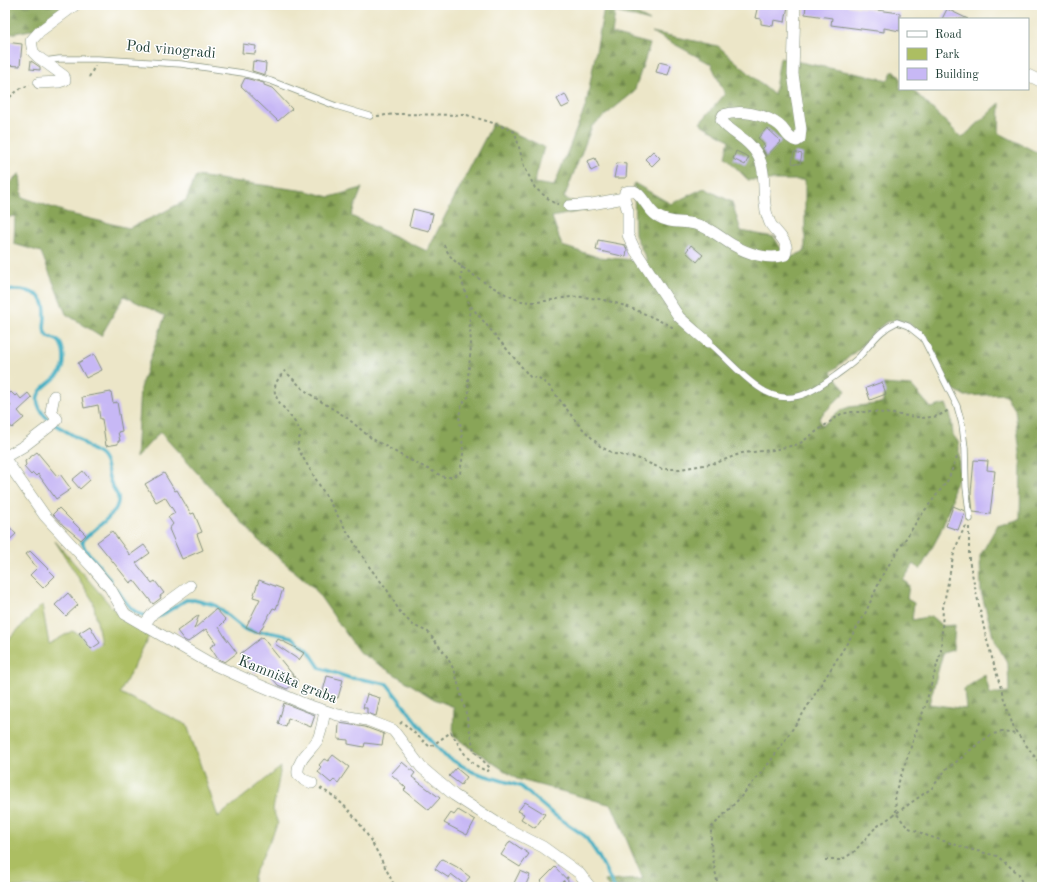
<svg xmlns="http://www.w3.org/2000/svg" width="1047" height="892" font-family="'Old Standard TT',serif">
<defs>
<pattern id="forest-firs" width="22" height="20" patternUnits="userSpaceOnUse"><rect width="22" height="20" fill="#89a558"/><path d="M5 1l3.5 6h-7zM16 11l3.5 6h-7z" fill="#6f884a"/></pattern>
</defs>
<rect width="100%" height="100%" fill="#fff"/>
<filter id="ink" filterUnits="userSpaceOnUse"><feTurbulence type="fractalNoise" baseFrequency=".025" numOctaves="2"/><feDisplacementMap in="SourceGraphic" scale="8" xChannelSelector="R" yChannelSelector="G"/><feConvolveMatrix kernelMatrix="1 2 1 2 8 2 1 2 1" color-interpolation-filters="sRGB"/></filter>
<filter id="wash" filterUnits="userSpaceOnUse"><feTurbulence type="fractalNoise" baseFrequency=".012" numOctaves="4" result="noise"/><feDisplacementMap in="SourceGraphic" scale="16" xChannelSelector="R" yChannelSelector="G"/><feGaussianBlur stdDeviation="0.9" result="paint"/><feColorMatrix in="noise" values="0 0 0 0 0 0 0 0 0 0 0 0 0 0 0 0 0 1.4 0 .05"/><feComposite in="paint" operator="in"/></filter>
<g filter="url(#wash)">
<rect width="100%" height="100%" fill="#ece6c8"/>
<path fill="#acbe62" stroke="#667e4b" d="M 55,541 L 116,612 L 149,636 L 120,693 L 187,725 L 218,817 L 281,767 L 273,810 L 278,823 L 253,877 L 253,887 L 5,887 L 5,643 L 42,605 L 49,644 L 72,631 L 101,643 L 93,601 Z"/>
<g fill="url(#forest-firs)" stroke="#547146" fill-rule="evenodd">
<path d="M 5,5 L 67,5 L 35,29 L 5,35 Z"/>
<path d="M 621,6 L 650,21 L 615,12 L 612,34 L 650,44 L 634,92 L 592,126 L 564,198 L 591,209 L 552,217 L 562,246 L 598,257 L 647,261 L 635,235 L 634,183 L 671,204 L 704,188 L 732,202 L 741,231 L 774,237 L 787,259 L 805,251 L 805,180 L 748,180 L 725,157 L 729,140 L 700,123 L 725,94 L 711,64 L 652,32 L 718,46 L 774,95 L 780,58 L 888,80 L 893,70 L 900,77 L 900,89 L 912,89 L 962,138 L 1000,103 L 999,133 L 1042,155 L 1042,887 L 608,887 L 605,881 L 643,879 L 612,805 L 517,779 L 453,736 L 454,707 L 434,699 L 359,652 L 314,588 L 258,540 L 160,432 L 136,458 L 140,388 L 165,316 L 124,296 L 101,336 L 66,314 L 41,252 L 14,244 L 15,216 L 5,218 L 5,188 L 20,173 L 22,197 L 74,215 L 129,228 L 160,214 L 186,200 L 196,176 L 306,191 L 330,197 L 362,188 L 351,216 L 427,251 L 493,123 L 544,147 L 534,183 L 554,186 L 586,105 L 604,8 ZM 897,320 L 907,322 L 929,342 L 948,386 L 965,396 L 1004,394 L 1015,409 L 1021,462 L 1020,519 L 997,526 L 980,556 L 981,592 L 994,639 L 1008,664 L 1009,692 L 990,694 L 985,675 L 964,689 L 966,709 L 929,704 L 943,653 L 953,650 L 955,625 L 942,626 L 931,616 L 912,620 L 914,603 L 907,599 L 909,585 L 903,580 L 914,564 L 920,570 L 939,535 L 952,501 L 953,488 L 959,478 L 959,443 L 953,435 L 951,417 L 946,404 L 931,408 L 912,386 L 883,384 L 883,403 L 849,407 L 839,411 L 822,426 L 819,418 L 846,391 L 831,372 L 861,347 L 869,337 L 886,322 Z"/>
</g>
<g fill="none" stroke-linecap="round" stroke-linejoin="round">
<g stroke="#43aec2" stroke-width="3.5">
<path d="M 5,291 C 17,289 40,289 44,305 C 45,308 45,313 45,317 C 45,322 43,328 45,332 C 47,338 51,337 57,340 C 64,344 65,360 63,368 C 59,381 33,387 38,404 C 43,421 62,428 76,437 C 82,441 87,446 92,450 C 95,452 100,454 102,457 C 108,464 107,475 111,483 C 115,494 122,495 116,508 C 110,520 90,531 82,542 L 85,549 L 97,563 L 111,581"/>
<path d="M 117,589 C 125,602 132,614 148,616"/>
<path d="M 155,617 L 160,616 L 186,600 L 194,600 L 215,605 L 244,629 L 253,632 L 268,632 L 292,637 L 308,650 L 320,668 L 350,678 L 361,679 L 387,684 L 429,738 L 445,756 L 473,772 L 520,786 L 553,814 L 585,836 L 599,857 L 614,887"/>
</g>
</g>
<g id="blocks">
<g fill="#c7b8f5">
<path d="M 758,5 L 788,6 L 785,22 L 774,20 L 773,26 L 761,24 L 761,19 L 755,18 Z"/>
<path d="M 806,5 L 840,5 L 900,13 L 900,31 L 884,28 L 884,32 L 831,25 L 832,18 L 805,14 Z"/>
<path d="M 947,9 L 968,19 L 942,19 Z"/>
<path d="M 5,42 L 22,44 L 20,66 L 5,65 Z"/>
<path d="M 243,44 L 256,46 L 255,54 L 242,53 Z"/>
<path d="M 31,61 L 40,67 L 40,70 L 30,69 Z"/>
<path d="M 253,61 L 266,63 L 265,75 L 252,71 Z"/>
<path d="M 659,62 L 671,65 L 668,75 L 656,72 Z"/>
<path d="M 245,78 L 264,83 L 264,85 L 272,88 L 292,109 L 278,121 L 241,86 Z"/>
<path d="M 565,94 L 570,104 L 562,108 L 557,99 Z"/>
<path d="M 767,128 L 781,141 L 766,157 L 762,149 L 765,146 L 758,138 Z"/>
<path d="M 653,151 L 660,158 L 652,166 L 645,159 Z"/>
<path d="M 736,151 L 749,157 L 745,165 L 733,159 Z"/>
<path d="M 794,152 L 802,154 L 800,164 L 792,163 Z"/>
<path d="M 595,158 L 599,167 L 591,171 L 587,161 Z"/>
<path d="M 617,163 L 627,164 L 626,178 L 614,178 Z"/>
<path d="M 413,209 L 433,214 L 429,231 L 409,226 Z"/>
<path d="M 598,240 L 625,245 L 627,250 L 626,257 L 596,250 Z"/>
<path d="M 691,245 L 703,255 L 697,262 L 686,252 Z"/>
<path d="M 94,354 L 102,370 L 86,378 L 78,363 Z"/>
<path d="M 882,382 L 886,394 L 870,400 L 866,388 Z"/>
<path d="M 11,392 L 15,396 L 17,394 L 21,399 L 28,393 L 32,398 L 18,411 L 24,418 L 12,428 L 5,417 L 5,410 L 11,406 L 5,398 Z"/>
<path d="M 111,392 L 113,403 L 117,402 L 122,431 L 118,432 L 120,441 L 118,441 L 118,444 L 106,446 L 102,419 L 100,419 L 98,405 L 84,408 L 82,397 Z"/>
<path d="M 37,452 L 57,476 L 60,474 L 71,489 L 56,499 L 38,474 L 36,476 L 33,473 L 31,475 L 24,467 L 26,465 L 25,461 Z"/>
<path d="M 974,460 L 988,461 L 987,470 L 995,471 L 990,514 L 973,512 L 971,493 Z"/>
<path d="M 83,471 L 90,480 L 80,489 L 72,480 Z"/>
<path d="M 164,473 L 175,491 L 177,490 L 191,514 L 194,513 L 202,532 L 197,534 L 203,550 L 182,559 L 169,529 L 173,524 L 168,517 L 175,513 L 165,497 L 156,502 L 145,484 Z"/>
<path d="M 953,506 L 965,511 L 958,530 L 946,526 Z"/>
<path d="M 59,508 L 86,535 L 81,540 L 64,526 L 53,514 Z"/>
<path d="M 5,522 L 16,534 L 5,544 Z"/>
<path d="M 112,531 L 130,555 L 144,545 L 150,553 L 136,563 L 152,583 L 155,581 L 164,593 L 160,596 L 161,598 L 153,604 L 134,580 L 130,583 L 97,542 Z"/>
<path d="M 30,551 L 55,576 L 43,588 L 30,575 L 37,568 L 26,554 Z"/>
<path d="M 259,580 L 283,589 L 276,609 L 273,608 L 259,633 L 246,627 L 260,599 L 253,597 Z"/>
<path d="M 68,593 L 78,605 L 66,616 L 55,605 Z"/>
<path d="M 216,609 L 226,620 L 219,627 L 225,637 L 237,653 L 225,662 L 218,659 L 210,647 L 216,643 L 206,629 L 188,642 L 184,640 L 177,631 L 199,615 L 194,629 Z"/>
<path d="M 90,626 L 100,643 L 91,649 L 79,633 Z"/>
<path d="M 262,637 L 298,681 L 287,689 L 278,685 L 263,667 L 255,673 L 240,654 Z"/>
<path d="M 278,639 L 294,647 L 304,653 L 299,660 L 275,644 Z"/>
<path d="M 327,676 L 343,680 L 338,698 L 328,696 L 329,693 L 323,691 Z"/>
<path d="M 367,694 L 380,698 L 376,716 L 367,713 L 367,708 L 363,708 Z"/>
<path d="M 284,703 L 315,715 L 311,727 L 288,718 L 286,727 L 278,724 Z"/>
<path d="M 339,723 L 365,727 L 384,734 L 382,745 L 365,743 L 364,747 L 348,744 L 348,740 L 338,739 Z"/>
<path d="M 333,755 L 349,767 L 338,783 L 334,780 L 331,783 L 318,772 L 321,767 L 319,765 L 324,759 L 328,761 Z"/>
<path d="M 402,762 L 415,773 L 412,777 L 440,798 L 429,810 L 404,790 L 406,788 L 391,774 Z"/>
<path d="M 456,768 L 467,777 L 461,785 L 449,776 Z"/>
<path d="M 525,802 L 545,814 L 535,828 L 521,819 L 524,814 L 518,811 Z"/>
<path d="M 458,810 L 475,820 L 467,835 L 444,823 L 451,813 L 454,815 Z"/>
<path d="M 510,841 L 529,854 L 520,867 L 501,855 Z"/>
<path d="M 442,859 L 457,867 L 470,877 L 464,884 L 451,874 L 449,878 L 435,869 Z"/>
<path d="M 555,867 L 574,887 L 547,887 L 541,881 Z"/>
<path d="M 520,871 L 530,875 L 525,887 L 512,887 Z"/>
</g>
</g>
</g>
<g filter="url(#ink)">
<use href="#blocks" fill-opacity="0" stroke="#86927e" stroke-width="1"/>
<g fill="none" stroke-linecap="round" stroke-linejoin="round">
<g stroke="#86927e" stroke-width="7">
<g id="service">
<path d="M 44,61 L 59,59 L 98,59 L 181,64 L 243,73 L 271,81 L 336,106 L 370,116"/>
<path d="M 708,342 C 725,356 739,374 758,387 C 787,408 810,394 835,376 C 843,370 852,364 859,357 C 872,343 879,330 897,322 L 908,326 L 923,338 L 957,406 L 962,424 L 965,448 L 966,487 L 970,519"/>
</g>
</g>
<g stroke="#86927e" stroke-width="12">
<g id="minor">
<path d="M 1028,75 L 1042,82"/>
<path d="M 39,83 L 59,82 L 65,80 L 64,76 L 38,57 L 33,52 L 31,41 L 40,31 L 75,5"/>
<path d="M 569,206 L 592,204 L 624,198"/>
<path d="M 708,342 L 696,332 L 679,317 L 635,250 L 628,235 L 628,212 L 624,198 L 625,192 C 629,191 634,190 637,193 C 644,198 648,210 657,216 C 671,225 687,220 701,226 C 713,230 722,239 733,245 C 747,253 769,261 785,255 C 791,242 776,234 770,223 C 769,221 768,217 767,215 C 761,195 768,172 757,154 C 748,138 730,133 721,120 L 723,115 C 740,109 764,114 779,125 C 786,130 787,139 797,141 L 800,139 L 801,129 L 793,74 L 795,5"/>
<path d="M 5,457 L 24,446 L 54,423 L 57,419 L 51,411 L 54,396"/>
<path d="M 5,459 L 45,516 L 93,568 L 110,588 L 125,614 L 208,662 L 257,684 L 307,705 L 338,715 L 367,720 L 393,730 L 421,767 L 454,795 L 502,826 L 543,847 L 579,873 L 590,887"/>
<path d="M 144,625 L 153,613 L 190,586"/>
<path d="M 312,783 L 304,780 L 298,774 C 296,760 312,750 318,739 C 322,730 323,720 325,711"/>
</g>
</g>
<g stroke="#86927e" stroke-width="2" stroke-dasharray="3 3" stroke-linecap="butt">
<path d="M 89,77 L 95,66"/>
<path d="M 5,101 L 21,88 L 30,85"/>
<path d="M 377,116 L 397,114 L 467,115 L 493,123 L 515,132 L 524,166 L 535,188 L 555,204 L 558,204"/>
<path d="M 444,245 C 446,249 449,255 452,258 C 461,269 508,298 522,301 C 542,305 564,295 582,297 C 615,299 645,313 674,328"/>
<path d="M 462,266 L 461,278 L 469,304 L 531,378 L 538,377 L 550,387 L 578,424 L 601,447 L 615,454 L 637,458 L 662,469 L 680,469 L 716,463 L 742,453 L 773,450 L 799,444 L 841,414 L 852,412 L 876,412 L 925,418 L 938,416 L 949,410"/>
<path d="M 966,526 L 960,536 L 953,557 L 943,608 L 941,651 L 925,706 L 895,793 L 896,813 L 907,827 L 928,836 L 969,849 L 997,856 L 1019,874 L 1023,887"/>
<path d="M 969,527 L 969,560 L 986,637 L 1004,699 L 1014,729 L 1038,761 L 1042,764"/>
<path d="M 400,724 L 402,722 L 430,747 L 451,732 C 461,748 469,766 488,771 L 490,768 L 474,751 L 467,717 L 455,672 L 446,655 L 428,632 L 413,625 L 400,612 L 386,588 L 370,568 L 345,528 L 305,461 L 297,447 L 301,432 C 299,429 297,425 294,421 C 281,402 263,393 285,371 L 303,389 L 317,399 L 346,417 L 371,438 L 404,457 L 444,477 L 451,477 L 460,473 L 463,454 L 462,434 L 459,416 L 462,404 L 469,396 L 468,378 L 471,346 L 469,304"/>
<path d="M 320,788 C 358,808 377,851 395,887"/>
<path d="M 825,860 L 841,860 L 854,852 L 875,828 L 932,788 L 947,768 L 955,763 L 980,742 L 993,734 L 1002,732 L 1017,734"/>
<path d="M 558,887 L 568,877"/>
<path d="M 718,887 L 711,847 L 711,828 L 739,799 L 770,762 L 802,715 L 864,616 L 883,574 L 919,518 L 948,480 L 957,457"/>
</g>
<use href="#service" stroke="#fff" stroke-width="5.5"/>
<use href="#minor" stroke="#fff" stroke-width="11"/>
</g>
</g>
<g text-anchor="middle" stroke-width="3" stroke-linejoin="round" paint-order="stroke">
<g font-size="15" fill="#1f3d34" stroke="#fff">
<text transform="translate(171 49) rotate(5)" y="5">Pod vinogradi</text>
<text transform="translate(288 679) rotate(22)" y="5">Kamniška graba</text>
</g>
</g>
<rect width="1047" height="892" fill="none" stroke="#fff" stroke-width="20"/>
<rect x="899" y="18" width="130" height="72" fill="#ffffff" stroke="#a5b1ae"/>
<rect x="907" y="31" width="20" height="6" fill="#ffffff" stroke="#a5b1ae"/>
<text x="935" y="38" font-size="12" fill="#1f3d34">Road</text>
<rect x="907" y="48" width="20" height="12" fill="#acbe62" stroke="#a5b1ae"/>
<text x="935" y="58" font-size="12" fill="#1f3d34">Park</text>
<rect x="907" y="68" width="20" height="12" fill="#c7b8f5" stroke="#a5b1ae"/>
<text x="935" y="78" font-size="12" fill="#1f3d34">Building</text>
</svg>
